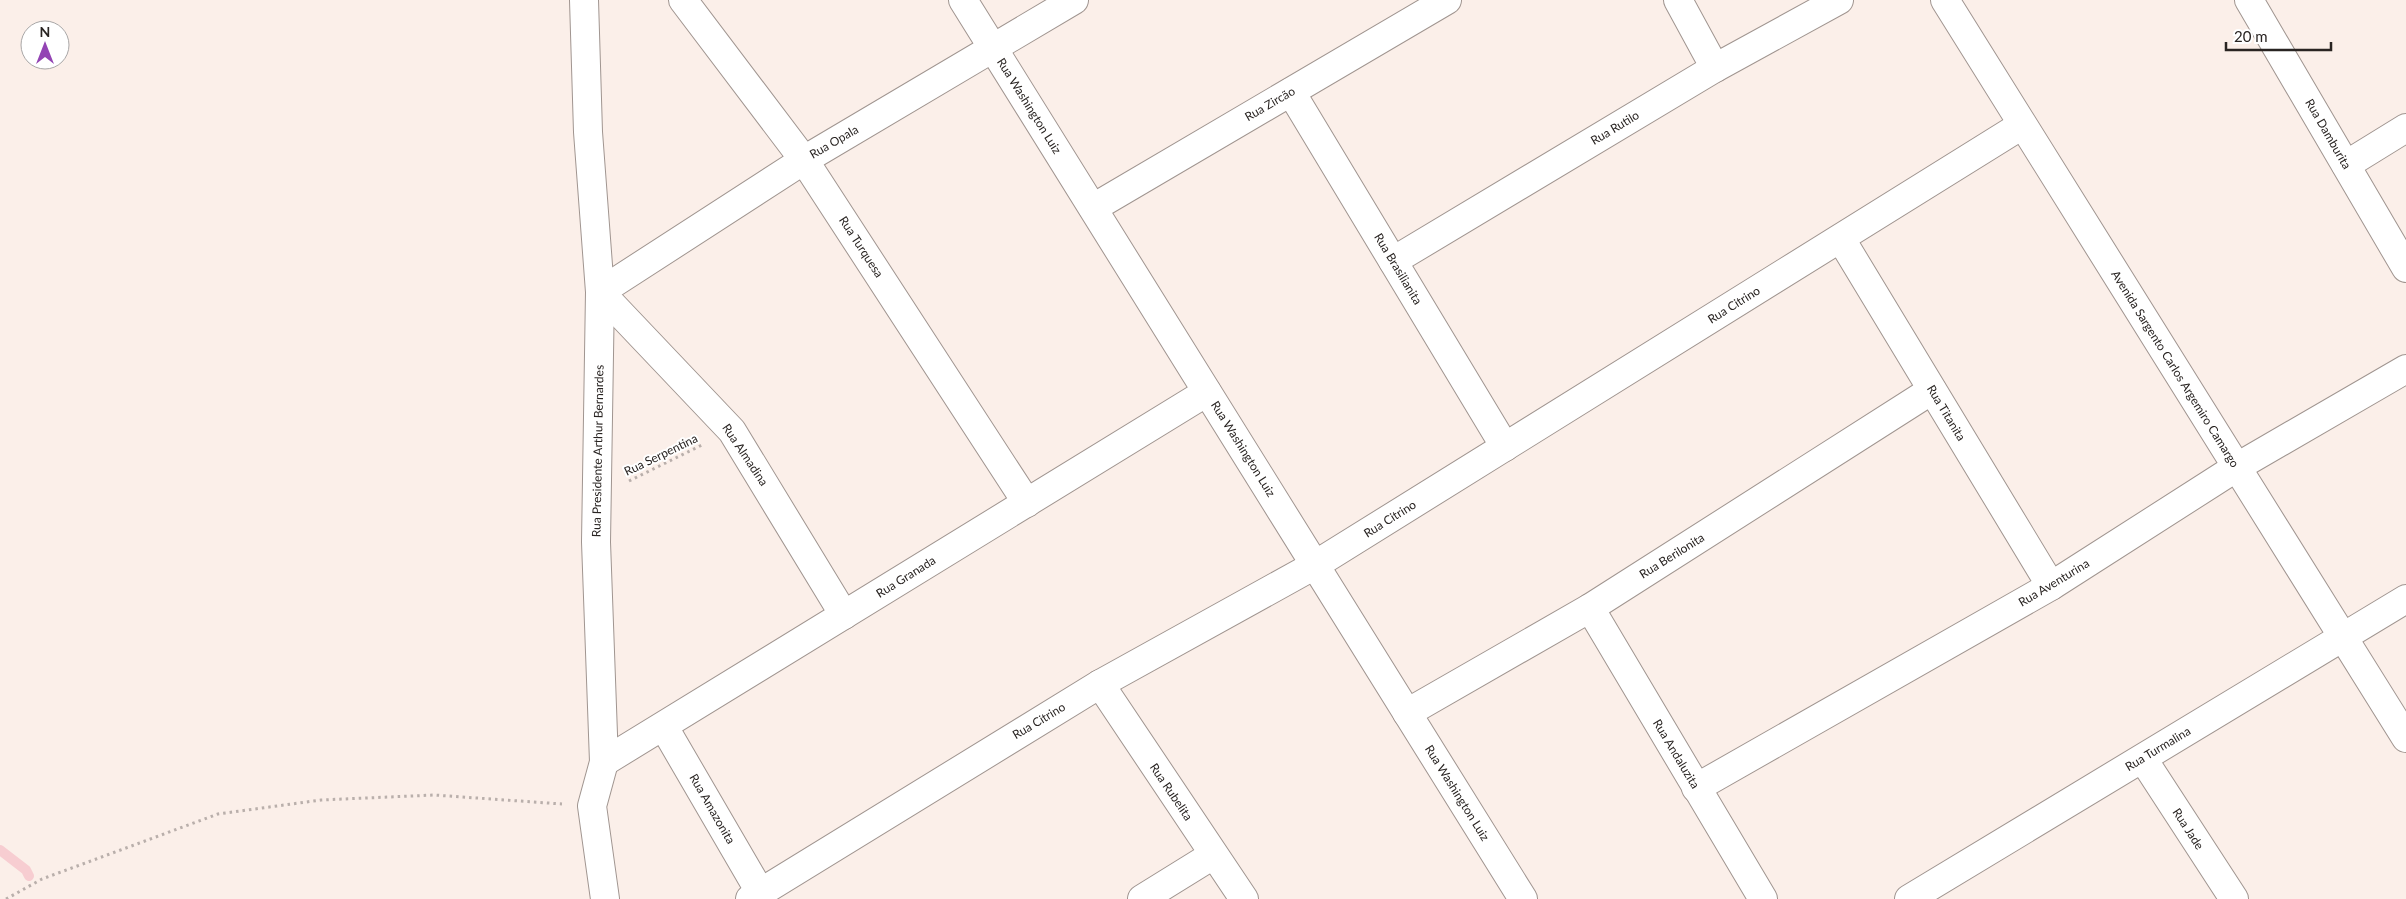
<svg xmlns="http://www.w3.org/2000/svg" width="2406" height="899" font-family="Lato,sans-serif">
<rect width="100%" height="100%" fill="#fbefe9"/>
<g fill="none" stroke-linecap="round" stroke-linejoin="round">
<path stroke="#f7cdd1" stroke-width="10" d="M 0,850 L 26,870 L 29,876"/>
<g stroke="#a09590" stroke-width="30">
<g id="minor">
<path d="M 584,0 L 588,132 L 600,292 L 596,542 L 604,762 L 592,806 L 605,899"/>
<path d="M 683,0 L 804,160 L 1027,503"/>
<path d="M 963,0 L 1523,899"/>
<path d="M 1678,0 L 1715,68"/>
<path d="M 1945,0 L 2406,738"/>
<path d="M 2249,0 L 2406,268"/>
<path d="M 1291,92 L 1505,447"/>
<path d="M 2346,165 L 2406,128"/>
<path d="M 1093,208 L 1447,0"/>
<path d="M 1841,239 L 2051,586"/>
<path d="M 1393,261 L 1715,68 L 1839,0"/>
<path d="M 1590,608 L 1763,899"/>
<path d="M 844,615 L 732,431 L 600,292 L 804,160 L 1074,0"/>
<path d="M 1100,684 L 1244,899"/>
<path d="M 1407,713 L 1590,608 L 1932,390"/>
<path d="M 664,727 L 760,892"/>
<path d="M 2143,759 L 2234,899"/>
<path d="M 604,762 L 1207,392"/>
<path d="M 1696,788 L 2051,586 L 2237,467 L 2406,369"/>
<path d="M 750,899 L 1100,684 L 1315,565 L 2022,125"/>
<path d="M 1142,899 L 1213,855"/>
<path d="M 1909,899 L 2406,599"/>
</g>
</g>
<g stroke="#b9afab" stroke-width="3" stroke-dasharray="2.5 4" stroke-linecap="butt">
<path d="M 629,481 L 702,445"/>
<path d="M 6,899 L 42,879 L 218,814 L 321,800 L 434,795 L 562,804"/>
</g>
<use href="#minor" stroke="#fff" stroke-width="28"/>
</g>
<g text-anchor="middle" stroke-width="4" stroke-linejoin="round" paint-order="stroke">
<g font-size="12" fill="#292422" stroke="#fff">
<text transform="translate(1270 104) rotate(-30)" y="4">Rua Zircão</text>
<text transform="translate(1029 106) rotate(58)" y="4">Rua Washington Luiz</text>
<text transform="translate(1615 128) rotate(-31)" y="4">Rua Rutilo</text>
<text transform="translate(2328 134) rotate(60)" y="4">Rua Damburita</text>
<text transform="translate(834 142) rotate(-30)" y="4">Rua Opala</text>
<text transform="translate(861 247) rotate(57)" y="4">Rua Turquesa</text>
<text transform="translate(1398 269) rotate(59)" y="4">Rua Brasilianita</text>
<text transform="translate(1734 305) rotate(-32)" y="4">Rua Citrino</text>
<text transform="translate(2175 369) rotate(58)" y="4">Avenida Sargento Carlos Argemiro Camargo</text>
<text transform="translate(1946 413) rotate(59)" y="4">Rua Titanita</text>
<text transform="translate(1243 449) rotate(58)" y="4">Rua Washington Luiz</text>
<text transform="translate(598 451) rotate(-89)" y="4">Rua Presidente Arthur Bernardes</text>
<text transform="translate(661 455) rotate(-26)" y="4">Rua Serpentina</text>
<text transform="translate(745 455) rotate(56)" y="4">Rua Almadina</text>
<text transform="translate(1390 519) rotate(-32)" y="4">Rua Citrino</text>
<text transform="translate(1672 556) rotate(-32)" y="4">Rua Berilonita</text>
<text transform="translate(906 577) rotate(-32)" y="4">Rua Granada</text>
<text transform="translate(2054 583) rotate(-31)" y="4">Rua Aventurina</text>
<text transform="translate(1039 721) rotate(-31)" y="4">Rua Citrino</text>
<text transform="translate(2158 749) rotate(-31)" y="4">Rua Turmalina</text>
<text transform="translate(1676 754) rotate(59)" y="4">Rua Andaluzita</text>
<text transform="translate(1171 792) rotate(56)" y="4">Rua Rubelita</text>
<text transform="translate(1457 793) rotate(58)" y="4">Rua Washington Luiz</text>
<text transform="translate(712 809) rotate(60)" y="4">Rua Amazonita</text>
<text transform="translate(2188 829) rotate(57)" y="4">Rua Jade</text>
</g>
</g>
<g transform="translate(45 45)"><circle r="24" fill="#ffffff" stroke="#a9a7a7"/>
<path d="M0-4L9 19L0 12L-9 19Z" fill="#9344b4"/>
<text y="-8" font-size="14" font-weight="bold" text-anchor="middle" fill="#292422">N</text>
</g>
<path d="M2226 42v8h105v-8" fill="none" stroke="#292422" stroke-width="2.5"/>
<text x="2234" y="42" font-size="15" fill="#292422" stroke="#ffffff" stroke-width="4" paint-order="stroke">20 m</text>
</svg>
